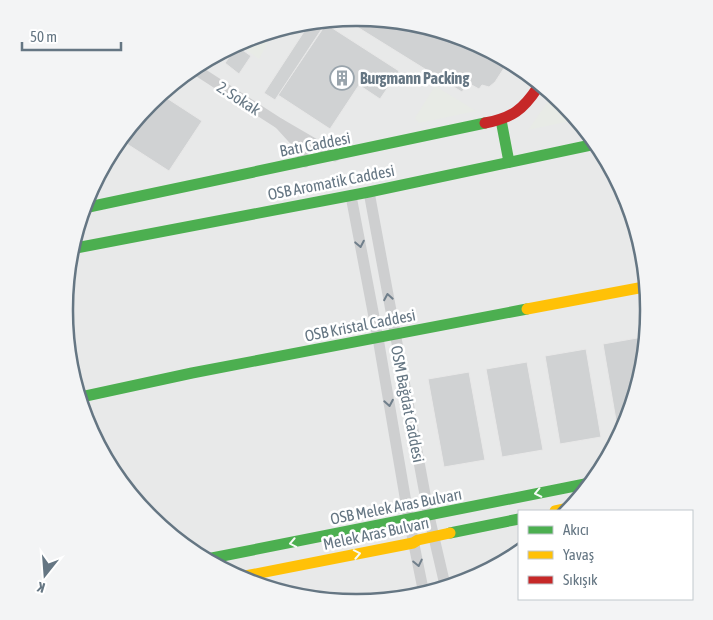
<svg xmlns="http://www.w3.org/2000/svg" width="713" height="620" font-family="'Asap Condensed',sans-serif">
<rect width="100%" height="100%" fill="#f9f9f9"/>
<path fill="#e8e9e9" d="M 356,18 L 469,40 L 564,103 L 627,198 L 649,310 L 627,422 L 567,511 L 519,511 L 519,546 L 468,580 L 356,602 L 244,580 L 149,517 L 86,422 L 64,310 L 86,198 L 150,103 L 245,40 Z"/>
<g fill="#e8ebe6">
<path d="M 266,35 L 267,44 L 259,59 L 238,44 L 245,40 Z"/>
<path d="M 435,86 L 476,111 L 419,123 L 415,118 Z"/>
<path d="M 552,96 L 564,103 L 575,120 L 528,130 Z"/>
</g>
<g fill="#d0d2d3" stroke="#e8e8e8">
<path d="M 356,18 L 467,40 L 506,65 L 495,82 L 489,87 L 482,85 L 479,89 L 468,83 L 462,92 L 346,20 Z"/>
<path d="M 326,24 L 399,71 L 380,99 L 359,85 L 330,129 L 278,95 Z"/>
<path d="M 320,25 L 323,27 L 275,100 L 264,93 L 307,27 Z"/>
<path d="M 237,46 L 251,56 L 239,74 L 225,63 Z"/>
<path d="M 162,95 L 202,121 L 169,171 L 124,142 L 150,103 Z"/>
<path d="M 557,99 L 564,103 L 572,116 L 568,118 L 554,102 Z"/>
<path d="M 643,337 L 627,422 L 620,431 L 618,432 L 603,344 Z"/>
<path d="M 586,349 L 601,437 L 560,444 L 545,356 Z"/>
<path d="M 527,362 L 543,450 L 502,457 L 486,369 Z"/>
<path d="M 469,372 L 485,460 L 444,467 L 428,379 Z"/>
</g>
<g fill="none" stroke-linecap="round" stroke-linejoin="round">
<g stroke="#cecfd0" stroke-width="11">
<path d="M 198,71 L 280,124"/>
<path d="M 305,162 L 300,146 L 280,124 L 335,156"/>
<path d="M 369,192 L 429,516 L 445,585"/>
<path d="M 351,196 L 378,338 L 409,520 L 423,589"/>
</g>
<g stroke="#4caf50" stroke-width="11">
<path d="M 501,120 L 509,162"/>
<path d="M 84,208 L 485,123"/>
<path d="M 76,248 L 369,192 L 591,145"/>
<path d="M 81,397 L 192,373 L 527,309"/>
<path d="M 450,533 L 519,519"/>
<path d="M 212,558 L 585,484"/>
</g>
<g stroke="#ffc107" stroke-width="11">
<path d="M 527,309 L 644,287"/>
<path d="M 555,511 L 569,508"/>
<path d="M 240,577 L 413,543 L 418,540 L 450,533"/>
</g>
<path stroke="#c62828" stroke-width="11" d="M 485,123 C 512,118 523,110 538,87"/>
</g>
<defs><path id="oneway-chevron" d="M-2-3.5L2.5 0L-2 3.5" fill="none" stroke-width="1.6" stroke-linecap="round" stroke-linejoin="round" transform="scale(1.25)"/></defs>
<g stroke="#707f8b">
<use href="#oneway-chevron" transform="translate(360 244) rotate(79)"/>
<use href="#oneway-chevron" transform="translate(388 297) rotate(-100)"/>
<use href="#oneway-chevron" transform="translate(389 403) rotate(80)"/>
<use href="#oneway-chevron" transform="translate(418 563) rotate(78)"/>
</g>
<g stroke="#f6fbf6">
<use href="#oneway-chevron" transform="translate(538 493) rotate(168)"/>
<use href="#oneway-chevron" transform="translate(293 543) rotate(169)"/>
<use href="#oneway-chevron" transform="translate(357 554) rotate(-11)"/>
</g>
<defs>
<g id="building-ring" transform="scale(1.25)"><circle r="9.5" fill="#fff" stroke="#99a4ac" stroke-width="1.5"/><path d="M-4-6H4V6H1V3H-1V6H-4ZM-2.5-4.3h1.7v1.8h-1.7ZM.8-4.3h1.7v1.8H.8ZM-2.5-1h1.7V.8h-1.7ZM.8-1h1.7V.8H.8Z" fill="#99a4ac"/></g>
</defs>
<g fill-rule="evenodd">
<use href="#building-ring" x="342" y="78"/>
</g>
<g text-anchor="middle" stroke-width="5" stroke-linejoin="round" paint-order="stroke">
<g font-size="16" font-weight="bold" fill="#657683" stroke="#fff" text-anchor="start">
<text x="360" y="84">Burgmann Packing</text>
</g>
<g font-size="16" fill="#657683" stroke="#fff">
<text transform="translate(239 98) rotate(33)" y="6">2. Sokak</text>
<text transform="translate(315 144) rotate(-11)" y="6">Batı Caddesi</text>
<text transform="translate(331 182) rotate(-11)" y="6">OSB Aromatik Caddesi</text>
<text transform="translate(360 325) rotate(-11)" y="6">OSB Kristal Caddesi</text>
<text transform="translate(408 404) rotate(79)" y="6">OSM Bağdat Caddesi</text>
<text transform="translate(396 506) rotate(-11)" y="6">OSB Melek Aras Bulvarı</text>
<text transform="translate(376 533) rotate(-12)" y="6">Melek Aras Bulvarı</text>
</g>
</g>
<path d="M0 0H713V620H0ZM356 26H357A283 283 0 0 1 640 309V311A283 283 0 0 1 357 594H356A283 283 0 0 1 73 311V309A283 283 0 0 1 356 26Z" fill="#f3f4f5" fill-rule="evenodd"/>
<path fill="none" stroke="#657683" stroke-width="2.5" d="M356 26H357A283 283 0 0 1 640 309V311A283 283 0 0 1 357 594H356A283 283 0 0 1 73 311V309A283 283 0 0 1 356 26Z"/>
<rect x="518" y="510" width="175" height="90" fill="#ffffff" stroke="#c1c8cd"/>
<rect x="528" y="526" width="25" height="8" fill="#4caf50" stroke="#c1c8cd"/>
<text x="563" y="535" font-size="15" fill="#657683">Akıcı</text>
<rect x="528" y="551" width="25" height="8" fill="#ffc107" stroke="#c1c8cd"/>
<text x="563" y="560" font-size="15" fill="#657683">Yavaş</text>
<rect x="528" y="576" width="25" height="8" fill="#c62828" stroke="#c1c8cd"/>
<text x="563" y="585" font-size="15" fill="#657683">Sıkışık</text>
<g transform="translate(45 575) rotate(197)" stroke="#ffffff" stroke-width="4" paint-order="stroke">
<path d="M0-4L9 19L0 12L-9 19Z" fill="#657683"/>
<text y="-8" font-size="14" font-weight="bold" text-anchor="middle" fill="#657683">K</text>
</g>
<path d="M22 42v8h99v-8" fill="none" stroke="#657683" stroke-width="2.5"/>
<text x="30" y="42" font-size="15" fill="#657683" stroke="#ffffff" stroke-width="4" paint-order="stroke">50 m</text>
</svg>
